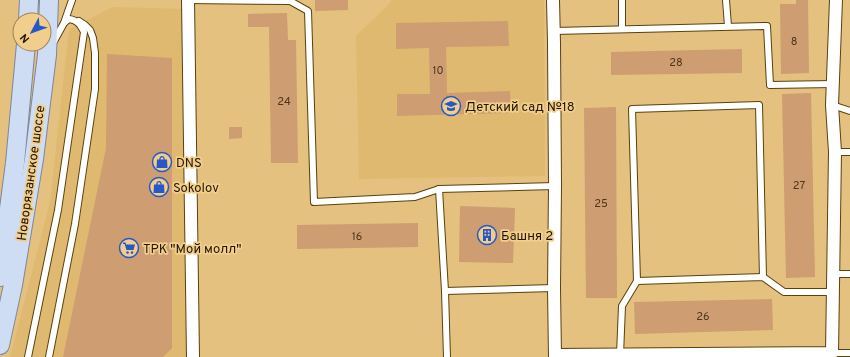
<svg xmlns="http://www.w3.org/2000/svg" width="850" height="357" font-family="Overpass,sans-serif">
<rect width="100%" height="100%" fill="#e4c17f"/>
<g fill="#dfb96f">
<path d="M 391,0 L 544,0 L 545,176 L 359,179 L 356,36 L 391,2 Z"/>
<path d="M 113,7 L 184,9 L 190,357 L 10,357 L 50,202 L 69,29 Z"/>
</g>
<g fill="#ce9d71">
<path d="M 315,0 L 348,0 L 348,10 L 315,11 Z"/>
<path d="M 796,0 L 808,0 L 809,73 L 781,74 L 780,4 L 796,4 Z"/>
<path d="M 287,13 L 288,40 L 296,40 L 298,163 L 271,163 L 269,27 L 248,27 L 248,14 Z"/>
<path d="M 508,21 L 509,46 L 446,47 L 447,93 L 510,91 L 511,113 L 397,116 L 397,94 L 430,94 L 429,48 L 396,49 L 396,23 Z"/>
<path d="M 742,49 L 742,73 L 611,75 L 611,52 Z"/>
<path d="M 107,54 L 172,58 L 172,348 L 163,357 L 63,357 L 106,148 Z"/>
<path d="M 811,93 L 815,277 L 786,278 L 782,94 Z"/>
<path d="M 616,107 L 617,298 L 586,298 L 584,108 Z"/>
<path d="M 229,127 L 242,127 L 242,138 L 229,139 Z"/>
<path d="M 460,206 L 515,208 L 513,263 L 459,262 Z"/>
<path d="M 418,223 L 418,247 L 297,249 L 297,225 Z"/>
<path d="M 772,299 L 773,330 L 635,334 L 634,302 Z"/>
</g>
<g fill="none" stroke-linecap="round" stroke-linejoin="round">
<g stroke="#5a420d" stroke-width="8">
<g id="service">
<path d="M 188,0 L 290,1 L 308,11 L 314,202 L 415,197 L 439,189 L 555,186"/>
<path d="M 622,0 L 622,29"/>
<path d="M 726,0 L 728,26"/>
<path d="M 554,31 L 767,26 L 770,85 L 833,84"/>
<path d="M 53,43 L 64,23 L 72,0"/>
<path d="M 832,105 L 850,111"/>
<path d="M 835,152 L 850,152"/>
<path d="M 439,189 L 445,291 L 554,288"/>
<path d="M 833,274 L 850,274"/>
<path d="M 637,281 L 632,109 L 759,105 L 763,277"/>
<path d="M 445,291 L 447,357"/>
<path d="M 832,353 L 850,353"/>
<path d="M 620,355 L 622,306 L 637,281 L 763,277 L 784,292 L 832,292"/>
<path d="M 28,357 L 58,210 L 84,32 C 80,24 77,20 69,19 L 64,23"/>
<path d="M 49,357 L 75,224 L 95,89 L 95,53 L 93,38 L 90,30 L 85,25 L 79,21"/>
</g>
</g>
<g stroke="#5a420d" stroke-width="14">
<g id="minor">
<path d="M 188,0 L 193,357"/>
<path d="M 553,0 L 554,43 L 555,186 L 554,288 L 555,357"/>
<path d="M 555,355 L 832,353 L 835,152 L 832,105 L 836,0"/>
</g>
</g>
<g stroke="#7d879a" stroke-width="20">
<g id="primary">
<path d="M 28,20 L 29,0"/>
<path d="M 0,277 L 15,163 L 26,44"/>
<path d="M 0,345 L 13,285 L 34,159 L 47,55 L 49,0"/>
</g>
</g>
<use href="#service" stroke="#fff" stroke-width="6"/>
<use href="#minor" stroke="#fff" stroke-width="12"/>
<use href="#primary" stroke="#cedcf4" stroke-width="18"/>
</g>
<defs>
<g id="school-ring" transform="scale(1)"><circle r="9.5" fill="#f1ce8c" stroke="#2659c7" stroke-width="1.5"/><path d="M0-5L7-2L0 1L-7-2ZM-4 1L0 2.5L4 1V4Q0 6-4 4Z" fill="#2659c7"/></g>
<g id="shop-ring" transform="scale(1)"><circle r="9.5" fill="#f1ce8c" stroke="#2659c7" stroke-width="1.5"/><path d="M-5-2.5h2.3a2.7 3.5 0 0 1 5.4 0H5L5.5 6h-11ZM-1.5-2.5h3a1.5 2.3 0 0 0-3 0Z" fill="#2659c7"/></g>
<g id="building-ring" transform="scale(1)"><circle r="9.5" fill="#f1ce8c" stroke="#2659c7" stroke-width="1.5"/><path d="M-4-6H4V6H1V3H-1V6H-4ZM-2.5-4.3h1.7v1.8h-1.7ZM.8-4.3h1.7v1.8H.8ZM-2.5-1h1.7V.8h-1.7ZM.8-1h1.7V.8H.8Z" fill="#2659c7"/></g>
<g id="supermarket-ring" transform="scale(1)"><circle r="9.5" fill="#f1ce8c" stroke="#2659c7" stroke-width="1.5"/><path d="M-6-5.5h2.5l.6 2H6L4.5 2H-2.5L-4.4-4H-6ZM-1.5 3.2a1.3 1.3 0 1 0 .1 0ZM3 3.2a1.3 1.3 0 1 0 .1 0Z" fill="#2659c7"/></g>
</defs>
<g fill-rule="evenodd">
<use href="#school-ring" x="451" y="106"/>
<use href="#shop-ring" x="162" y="162"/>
<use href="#shop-ring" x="159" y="187"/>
<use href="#building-ring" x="487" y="235"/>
<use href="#supermarket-ring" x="129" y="248"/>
</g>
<g text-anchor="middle" stroke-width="3.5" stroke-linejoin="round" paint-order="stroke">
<g font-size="11" fill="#4d371c">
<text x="794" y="45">8</text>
<text x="676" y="66">28</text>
<text x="438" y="74">10</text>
<text x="284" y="105">24</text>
<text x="799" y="189">27</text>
<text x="601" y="207">25</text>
<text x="357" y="240">16</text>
<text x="703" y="320">26</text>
</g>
<g font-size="13" fill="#221500" stroke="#f1ce8c" text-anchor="start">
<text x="465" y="111">Детский сад №18</text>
<text x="176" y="167">DNS</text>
<text x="173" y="192">Sokolov</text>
<text x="501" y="240">Башня 2</text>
<text x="143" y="253">ТРК "Мой молл"</text>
</g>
<g font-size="13" fill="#221500" stroke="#f1ce8c">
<text transform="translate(30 173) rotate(-82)" y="5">Новорязанское шоссе</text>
</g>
</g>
<g transform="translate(32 32) rotate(229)"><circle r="19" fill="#f1ce8c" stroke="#9e8454"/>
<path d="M0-3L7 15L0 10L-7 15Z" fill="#2659c7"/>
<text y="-6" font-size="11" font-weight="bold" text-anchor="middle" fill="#221500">N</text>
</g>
</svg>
